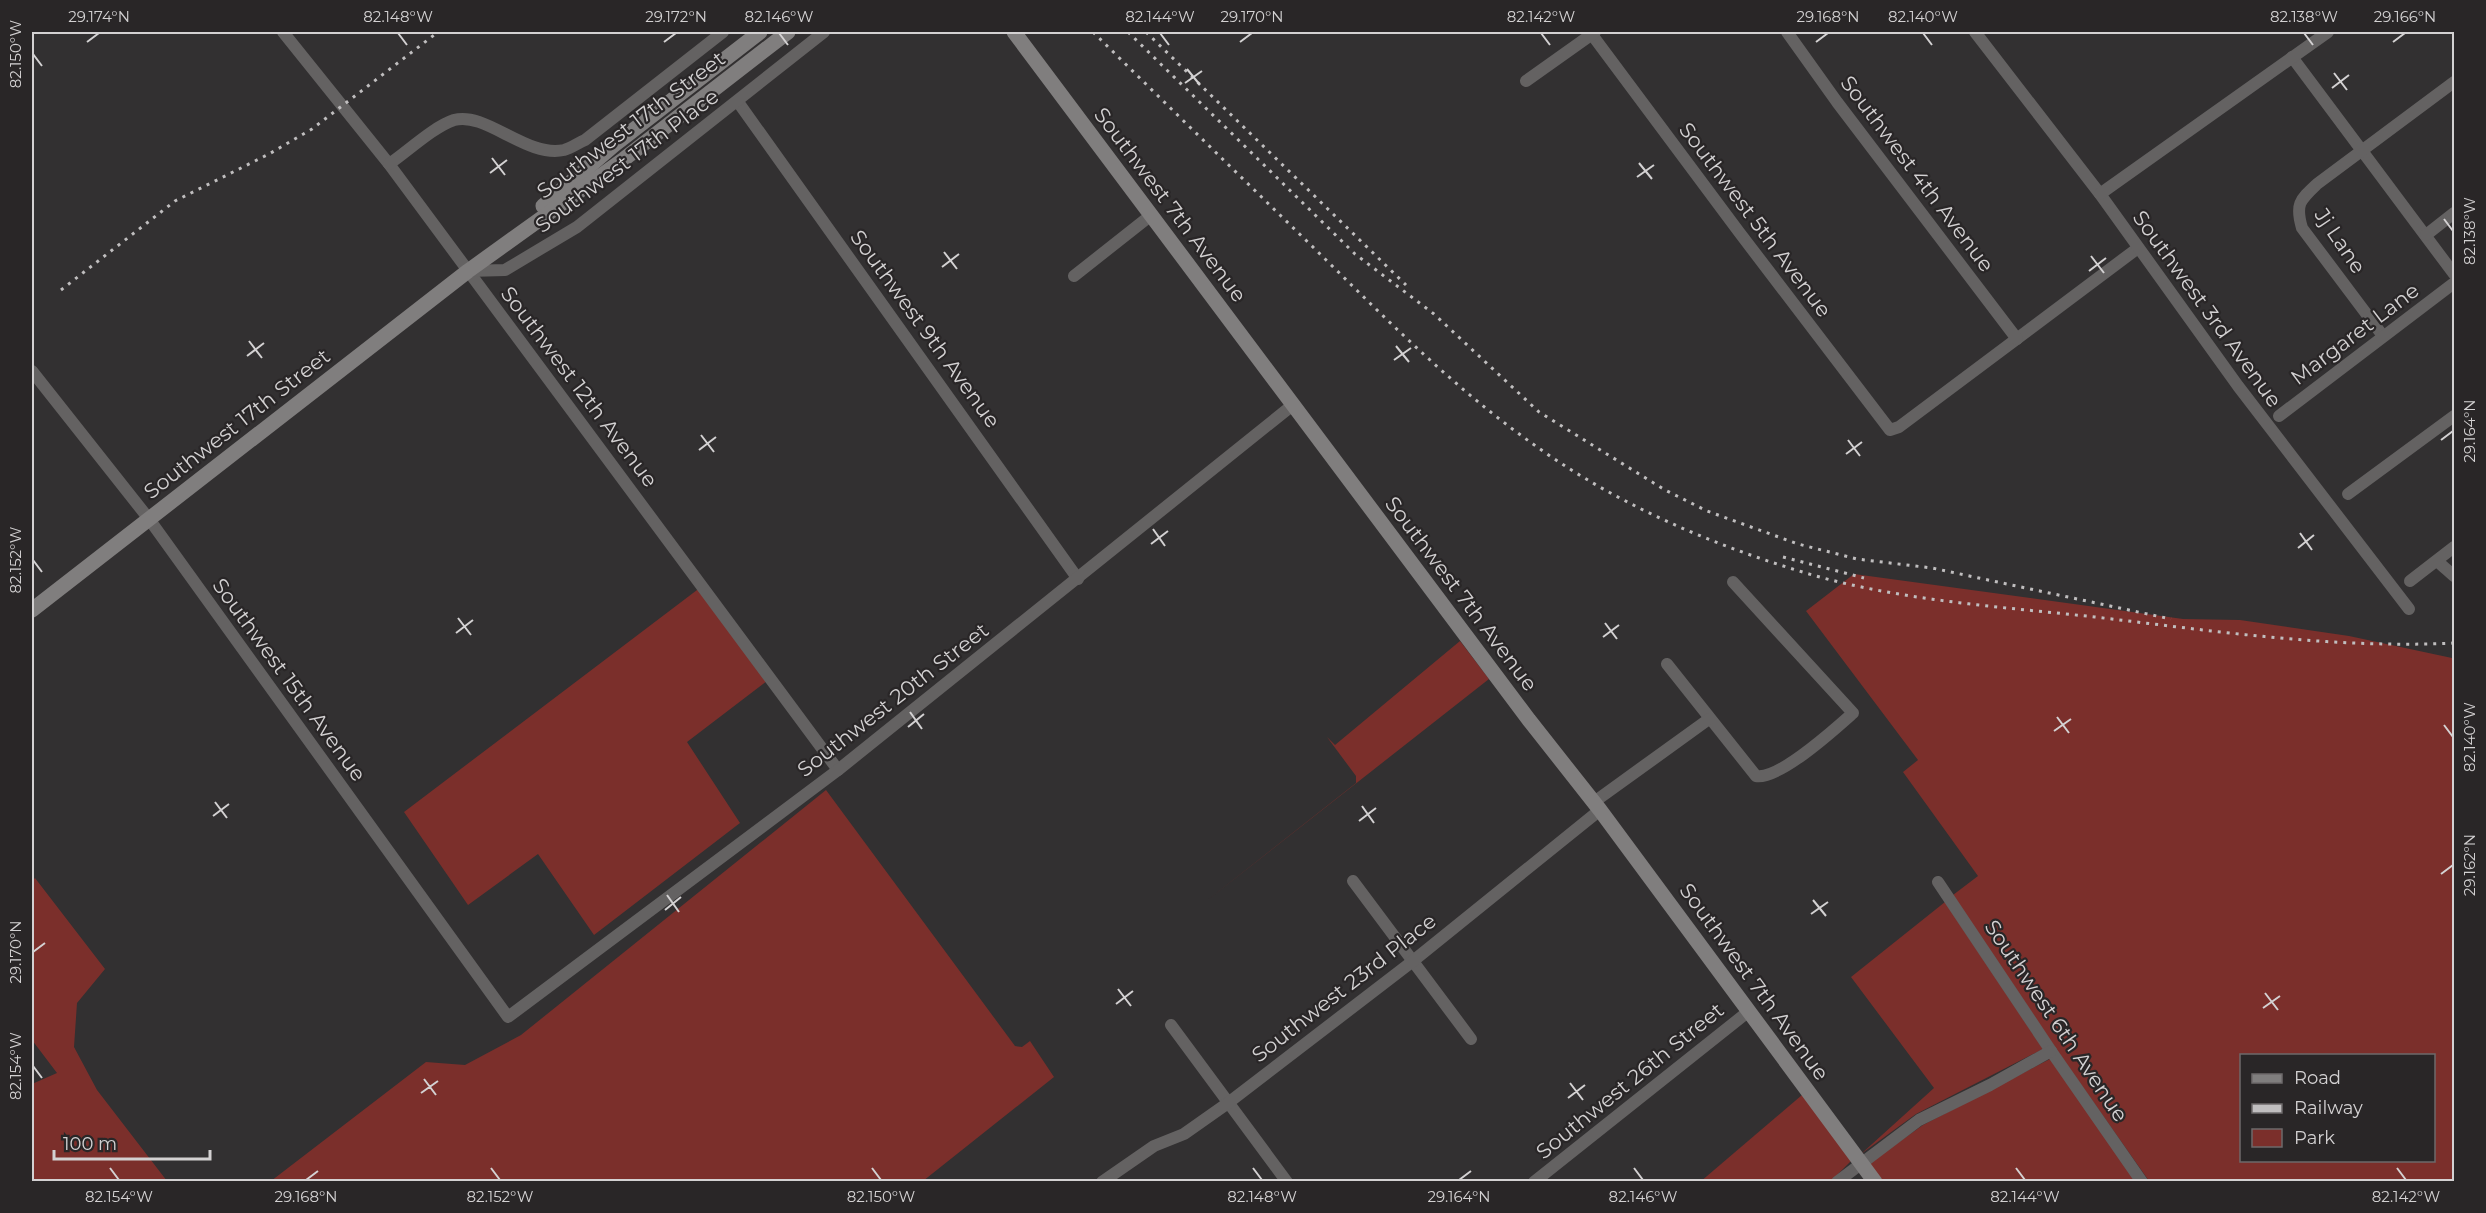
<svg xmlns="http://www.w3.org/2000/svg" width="2486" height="1213" font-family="Montserrat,sans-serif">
<rect width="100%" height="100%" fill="#323031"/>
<g fill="#7b2f2b" fill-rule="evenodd">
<path d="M 1854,574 L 2183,619 L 2240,620 L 2349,636 L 2452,658 L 2454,660 L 2454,1181 L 2149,1181 L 2056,1049 L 1953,895 L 1978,876 L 1903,772 L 1918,760 L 1806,611 ZM 2242,1056 L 2434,1056 L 2434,1160 L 2242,1160 Z"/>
<path d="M 701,587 L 767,681 L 687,742 L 740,823 L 594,935 L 538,854 L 468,905 L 404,812 Z"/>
<path d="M 1460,641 L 1489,679 L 1205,902 L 1356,783 L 1356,776 L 1327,737 L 1335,745 Z"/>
<path d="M 826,790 L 1015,1046 L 1022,1047 L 1030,1041 L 1054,1077 L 923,1181 L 271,1181 L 426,1062 L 465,1065 L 521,1035 Z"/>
<path d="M 35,878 L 105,969 L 77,1003 L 74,1047 L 97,1090 L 167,1181 L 32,1181 L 32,1084 L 57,1073 L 32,1040 L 32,881 Z"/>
<path d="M 1945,902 L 2043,1049 L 1916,1114 L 1861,1154 L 1934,1088 L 1851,977 Z"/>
<path d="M 2050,1059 L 2136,1181 L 1881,1181 L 1868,1164 L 1923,1125 Z"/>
<path d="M 1802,1095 L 1852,1160 L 1831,1181 L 1700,1182 Z"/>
</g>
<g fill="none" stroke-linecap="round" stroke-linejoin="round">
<g stroke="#646262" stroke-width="12">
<path d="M 283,32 L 389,164 L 838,770"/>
<path d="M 1590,32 L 1739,232 L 1890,430 L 1899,427 L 2138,248"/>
<path d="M 1787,32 L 1837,102 L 2017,339"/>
<path d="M 1975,32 L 2100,194 L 2238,386 L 2409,609"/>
<path d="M 2292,57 L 2454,274"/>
<path d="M 1526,81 L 1595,32"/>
<path d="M 738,102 L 1078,579"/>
<path d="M 389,164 C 407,152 433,127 454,120 C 486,111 526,158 564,150 C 571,148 578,143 585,140 L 723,32"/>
<path d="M 2100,194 L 2328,32"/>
<path d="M 2426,235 L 2454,213"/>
<path d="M 468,271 L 505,270 L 577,227 L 824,32"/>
<path d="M 1074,276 L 1150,216"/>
<path d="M 2383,336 L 2302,228 C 2295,204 2300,200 2317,184 L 2454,82"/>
<path d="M 32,371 L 149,519 L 508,1017 L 838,770 L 1294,404"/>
<path d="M 2279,416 L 2454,283"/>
<path d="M 2348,494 L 2454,416"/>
<path d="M 2437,561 L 2454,576"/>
<path d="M 2410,581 L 2454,547"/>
<path d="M 1667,664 L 1756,776 C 1779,780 1835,729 1853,713 L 1733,582"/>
<path d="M 1594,802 L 1709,719"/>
<path d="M 1353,881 L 1471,1039"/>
<path d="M 1938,882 L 2051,1051 L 2142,1182"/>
<path d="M 1171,1025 L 1287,1182"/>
<path d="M 1102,1182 L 1154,1146 L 1184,1134 L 1228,1103 L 1413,961 L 1600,810"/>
<path d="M 1534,1182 L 1749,1011"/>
<path d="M 1837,1182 L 1919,1120 L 1990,1085 L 2051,1051"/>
</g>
<g stroke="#807e7e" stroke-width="15">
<path d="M 1014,32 L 1529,720 L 1600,810 L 1875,1182"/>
<path d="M 543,206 L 614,145 L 760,32"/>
<path d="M 32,610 L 468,271 L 624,159 L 788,32"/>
</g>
<g stroke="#c0bebf" stroke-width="3" stroke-dasharray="3 6" stroke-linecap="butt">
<path d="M 1093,32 C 1167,105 1242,178 1317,251 C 1386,319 1454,388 1533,444 C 1617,505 1716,547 1816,576 C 1906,601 2003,607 2095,617 C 2214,631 2335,649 2454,643"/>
<path d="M 1128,32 L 1355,254 L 1434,314 L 1539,412 L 1665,490 L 1707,511 L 1798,544 L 1857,559 L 1932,568 L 2171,619"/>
<path d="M 1146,32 L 1406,285"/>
<path d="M 61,290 L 175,201 L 269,154 L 312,129 L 438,32"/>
<path d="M 1783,557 L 1864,578"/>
</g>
</g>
<path fill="none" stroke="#d3d1d2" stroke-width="2" d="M 398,33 L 407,45M 779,33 L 788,45M 1160,33 L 1169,45M 1541,33 L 1550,45M 1923,33 L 1932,45M 2304,33 L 2313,45M 87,42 L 99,33M 664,42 L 676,33M 1240,42 L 1252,33M 1816,42 L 1828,33M 2393,42 L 2405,33M 33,54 L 42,66M 1187,69 L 1200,85M 2334,73 L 2347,90M 1185,83 L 1202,71M 2332,88 L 2349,75M 492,158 L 505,175M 1639,163 L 1652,179M 490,173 L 507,160M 1637,177 L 1654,165M 2444,219 L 2453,231M 944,252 L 957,269M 2091,256 L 2104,273M 942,267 L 959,254M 2089,271 L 2106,258M 249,341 L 262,358M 1396,346 L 1409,362M 247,356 L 264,343M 1394,360 L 1411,348M 701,435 L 714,452M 1848,440 L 1860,456M 2441,440 L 2453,431M 699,450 L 716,437M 1846,454 L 1862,442M 1153,529 L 1165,546M 2300,533 L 2312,550M 1151,544 L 1168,531M 2298,548 L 2314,535M 33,560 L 42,572M 458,618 L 471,635M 1605,623 L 1617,639M 456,633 L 473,620M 1603,637 L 1619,625M 910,712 L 922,729M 2057,717 L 2069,733M 2444,725 L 2453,737M 908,727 L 924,714M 2054,731 L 2071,719M 215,802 L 227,818M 1362,806 L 1374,823M 213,816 L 229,804M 1359,821 L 1376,808M 2441,874 L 2453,865M 667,895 L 679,912M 1813,900 L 1826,916M 665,910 L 681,897M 1811,914 L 1828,902M 33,952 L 45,943M 1118,989 L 1131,1006M 2265,993 L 2278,1010M 1116,1004 L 1133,991M 2263,1008 L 2280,996M 33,1066 L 42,1078M 424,1079 L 436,1095M 1570,1083 L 1583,1100M 421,1093 L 438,1081M 1568,1098 L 1585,1085M 110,1168 L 119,1180M 491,1168 L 500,1180M 872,1168 L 881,1180M 1253,1168 L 1262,1180M 1634,1168 L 1643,1180M 2016,1168 L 2025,1180M 2397,1168 L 2406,1180M 306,1180 L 318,1171M 1459,1180 L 1471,1171"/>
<g text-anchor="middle" stroke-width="4.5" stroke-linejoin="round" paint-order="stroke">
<g font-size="21" fill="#d3d1d2" stroke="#292627">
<text transform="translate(631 125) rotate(-37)" y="7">Southwest 17th Street</text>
<text transform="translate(627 161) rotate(-37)" y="7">Southwest 17th Place</text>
<text transform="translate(1917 174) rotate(53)" y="7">Southwest 4th Avenue</text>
<text transform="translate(1170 205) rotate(53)" y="7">Southwest 7th Avenue</text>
<text transform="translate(1755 220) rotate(53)" y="7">Southwest 5th Avenue</text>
<text transform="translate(2340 241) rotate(56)" y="7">Jj Lane</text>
<text transform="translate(2207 309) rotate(54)" y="7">Southwest 3rd Avenue</text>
<text transform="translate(925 329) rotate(54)" y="7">Southwest 9th Avenue</text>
<text transform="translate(2355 334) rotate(-37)" y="7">Margaret Lane</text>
<text transform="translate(579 387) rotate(53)" y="7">Southwest 12th Avenue</text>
<text transform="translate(237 424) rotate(-38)" y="7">Southwest 17th Street</text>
<text transform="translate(1461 594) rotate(53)" y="7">Southwest 7th Avenue</text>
<text transform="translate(289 680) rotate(54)" y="7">Southwest 15th Avenue</text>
<text transform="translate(893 700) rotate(-38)" y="7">Southwest 20th Street</text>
<text transform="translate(1754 982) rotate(54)" y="7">Southwest 7th Avenue</text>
<text transform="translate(1344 988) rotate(-38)" y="7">Southwest 23rd Place</text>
<text transform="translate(2056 1021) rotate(56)" y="7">Southwest 6th Avenue</text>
<text transform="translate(1630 1081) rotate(-39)" y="7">Southwest 26th Street</text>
</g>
</g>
<rect width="2486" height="1213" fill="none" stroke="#292627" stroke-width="66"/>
<rect x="2240" y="1054" width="195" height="108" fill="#292627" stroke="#6d6a6b" stroke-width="1.5"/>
<rect x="2252" y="1074" width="30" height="9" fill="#807e7e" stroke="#6d6a6b" stroke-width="1.5"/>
<text x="2294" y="1084" font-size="18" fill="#d3d1d2">Road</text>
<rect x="2252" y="1104" width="30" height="9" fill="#c0bebf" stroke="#6d6a6b" stroke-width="1.5"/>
<text x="2294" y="1114" font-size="18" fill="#d3d1d2">Railway</text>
<rect x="2252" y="1129" width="30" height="18" fill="#7b2f2b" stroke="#6d6a6b" stroke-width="1.5"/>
<text x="2294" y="1144" font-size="18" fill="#d3d1d2">Park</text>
<path d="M54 1150v9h156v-9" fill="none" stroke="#d3d1d2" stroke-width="3"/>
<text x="63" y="1150" font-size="18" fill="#d3d1d2" stroke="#292627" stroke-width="4.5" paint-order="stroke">100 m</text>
<rect x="33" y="33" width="2420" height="1147" fill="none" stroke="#d3d1d2" stroke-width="2"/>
<g font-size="15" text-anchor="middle" fill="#d3d1d2">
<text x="99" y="22">29.174°N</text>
<text x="398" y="22">82.148°W</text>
<text x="676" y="22">29.172°N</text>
<text x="779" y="22">82.146°W</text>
<text x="1160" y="22">82.144°W</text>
<text x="1252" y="22">29.170°N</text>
<text x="1541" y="22">82.142°W</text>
<text x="1828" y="22">29.168°N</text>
<text x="1923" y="22">82.140°W</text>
<text x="2304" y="22">82.138°W</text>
<text x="2405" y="22">29.166°N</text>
<text transform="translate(16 54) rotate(-90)" y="5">82.150°W</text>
<text transform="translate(2470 231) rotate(-90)" y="5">82.138°W</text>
<text transform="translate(2470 431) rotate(-90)" y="5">29.164°N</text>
<text transform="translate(16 560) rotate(-90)" y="5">82.152°W</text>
<text transform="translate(2470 737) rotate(-90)" y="5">82.140°W</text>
<text transform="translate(2470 865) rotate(-90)" y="5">29.162°N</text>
<text transform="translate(16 952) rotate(-90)" y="5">29.170°N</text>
<text transform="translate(16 1066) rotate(-90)" y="5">82.154°W</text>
<text x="119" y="1202">82.154°W</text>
<text x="306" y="1202">29.168°N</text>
<text x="500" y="1202">82.152°W</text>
<text x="881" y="1202">82.150°W</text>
<text x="1262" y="1202">82.148°W</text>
<text x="1459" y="1202">29.164°N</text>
<text x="1643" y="1202">82.146°W</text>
<text x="2025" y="1202">82.144°W</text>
<text x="2406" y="1202">82.142°W</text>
</g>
</svg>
